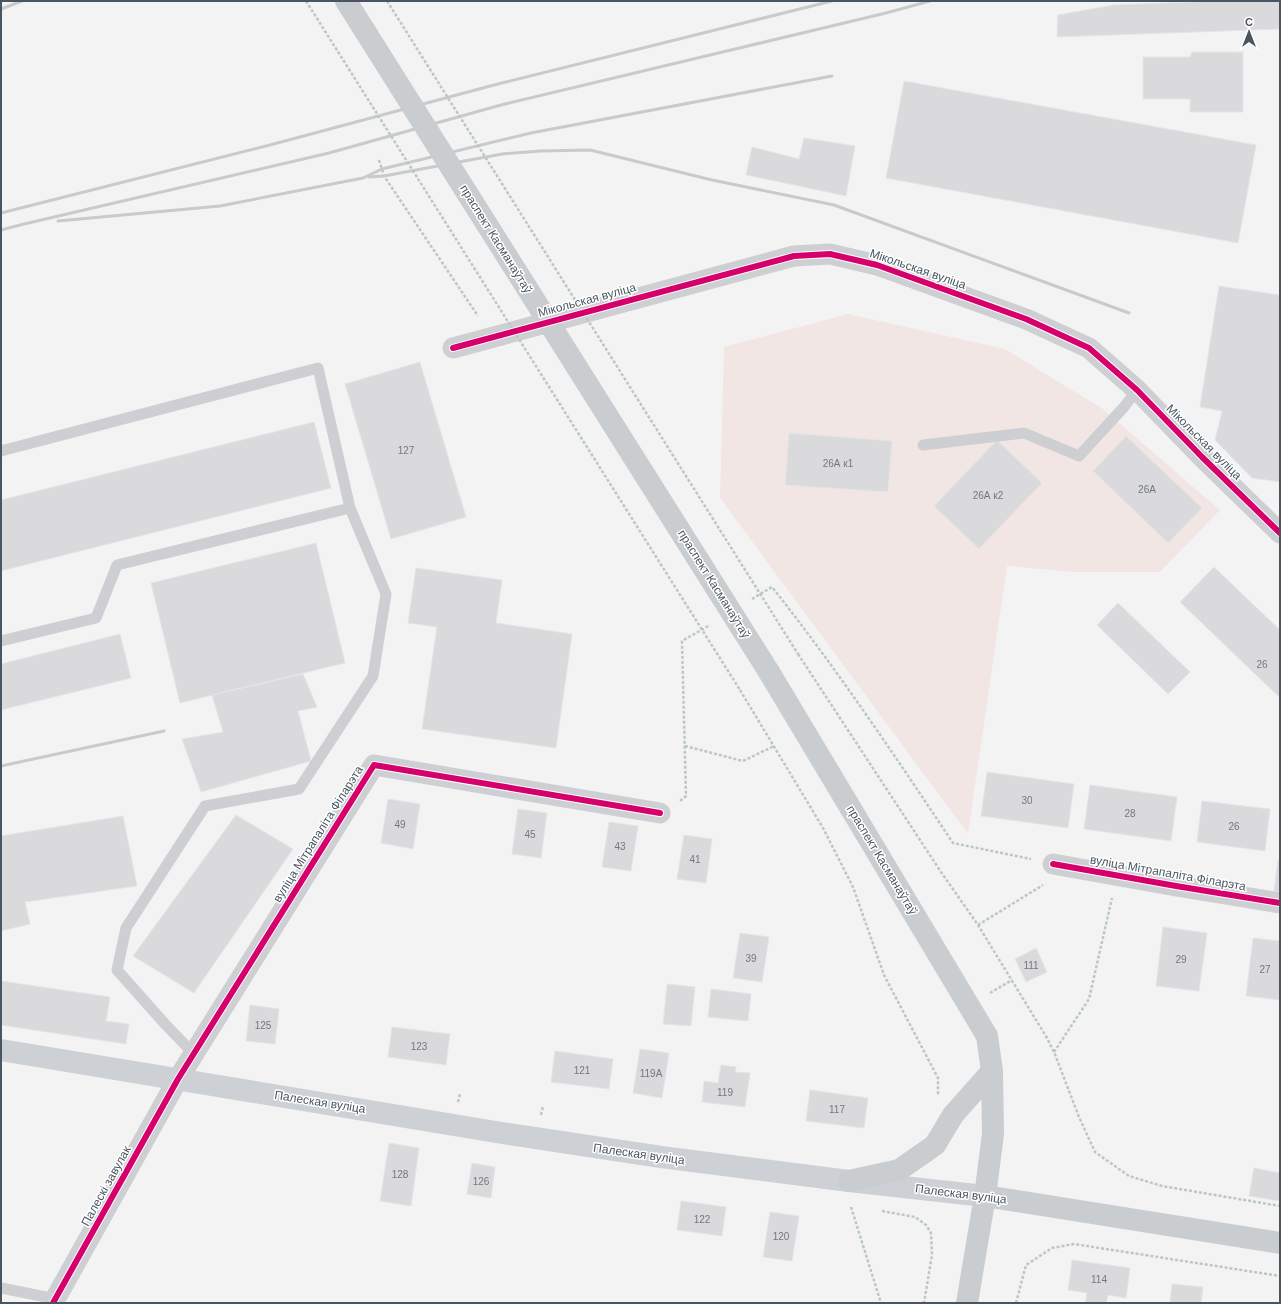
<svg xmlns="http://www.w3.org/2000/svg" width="1281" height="1304" font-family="Helvetica,sans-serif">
<rect width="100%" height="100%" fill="#f4f3f3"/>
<path fill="#f2e6e5" d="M 848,314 L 1005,349 L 1103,409 L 1220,510 L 1160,572 L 1072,572 L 1007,566 L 968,834 L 720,498 L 724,347 Z"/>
<g fill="#dadadc" stroke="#e5e5e6">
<path d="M 1220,1 L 1280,1 L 1280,29 L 1057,37 L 1058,15 L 1113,5 Z"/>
<path d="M 1192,52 L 1243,52 L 1243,112 L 1190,112 L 1190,99 L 1143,99 L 1143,57 L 1190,57 Z"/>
<path d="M 904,81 L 1256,145 L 1238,243 L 886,178 Z"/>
<path d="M 804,138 L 855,146 L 846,196 L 746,175 L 752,147 L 799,159 Z"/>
<path d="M 1219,286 L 1280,295 L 1280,482 L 1252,478 L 1215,440 L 1222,411 L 1200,407 Z"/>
<path d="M 420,362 L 466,517 L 391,539 L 345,384 Z"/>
<path d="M 314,422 L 331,488 L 1,571 L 1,500 Z"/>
<path d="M 789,433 L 892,441 L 888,492 L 785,485 Z"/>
<path d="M 1126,436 L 1202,508 L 1168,543 L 1093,471 Z"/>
<path d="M 997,440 L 1042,483 L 979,549 L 934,506 Z"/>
<path d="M 316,543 L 345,663 L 180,703 L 151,583 Z"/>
<path d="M 1214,567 L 1280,630 L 1280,698 L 1180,602 Z"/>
<path d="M 416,568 L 502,580 L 496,623 L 572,634 L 556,748 L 422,729 L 437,627 L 408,623 Z"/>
<path d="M 1118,603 L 1190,672 L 1168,694 L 1097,625 Z"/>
<path d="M 120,634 L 131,678 L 1,710 L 1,664 Z"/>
<path d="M 303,674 L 317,707 L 298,711 L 311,761 L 201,792 L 182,739 L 223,732 L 212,695 Z"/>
<path d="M 987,772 L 1074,784 L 1068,828 L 981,816 Z"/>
<path d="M 1090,785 L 1177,797 L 1171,841 L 1084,829 Z"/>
<path d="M 388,799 L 420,804 L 413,849 L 381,843 Z"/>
<path d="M 1202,801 L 1270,809 L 1265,851 L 1197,842 Z"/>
<path d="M 518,809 L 547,813 L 541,858 L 512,854 Z"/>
<path d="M 236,815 L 293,849 L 194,993 L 133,956 Z"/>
<path d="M 123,816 L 137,886 L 25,902 L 30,924 L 1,931 L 1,836 Z"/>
<path d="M 609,822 L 638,826 L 631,871 L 602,867 Z"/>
<path d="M 684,835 L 712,839 L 706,883 L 677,879 Z"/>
<path d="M 1278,860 L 1280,861 L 1280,892 L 1274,891 Z"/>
<path d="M 1163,927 L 1207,933 L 1199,991 L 1156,986 Z"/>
<path d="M 740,933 L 769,937 L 762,982 L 733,978 Z"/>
<path d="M 1253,938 L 1280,941 L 1280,1000 L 1246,996 Z"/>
<path d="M 1036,948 L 1047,972 L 1026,982 L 1015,959 Z"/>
<path d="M 1,981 L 110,997 L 106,1021 L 129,1024 L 126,1044 L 1,1025 Z"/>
<path d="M 667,984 L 695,987 L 691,1026 L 663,1024 Z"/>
<path d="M 711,989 L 751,994 L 748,1021 L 708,1017 Z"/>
<path d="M 250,1005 L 279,1009 L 275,1044 L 246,1041 Z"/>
<path d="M 392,1027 L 450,1034 L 446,1065 L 388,1057 Z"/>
<path d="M 640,1049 L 669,1053 L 662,1098 L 633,1093 Z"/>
<path d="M 555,1051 L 613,1059 L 609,1089 L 551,1082 Z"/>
<path d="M 721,1065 L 736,1067 L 735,1072 L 750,1073 L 745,1107 L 702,1102 L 704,1081 L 718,1083 Z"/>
<path d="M 810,1090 L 868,1098 L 864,1128 L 806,1121 Z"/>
<path d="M 389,1143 L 419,1148 L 411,1206 L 380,1201 Z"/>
<path d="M 472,1163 L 495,1167 L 491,1198 L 467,1194 Z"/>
<path d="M 1254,1168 L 1280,1173 L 1280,1201 L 1249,1196 Z"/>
<path d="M 681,1201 L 726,1207 L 722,1236 L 677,1230 Z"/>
<path d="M 770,1212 L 799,1216 L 792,1261 L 763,1257 Z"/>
<path d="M 1072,1260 L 1130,1268 L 1126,1298 L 1108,1295 L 1106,1303 L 1085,1303 L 1087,1293 L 1068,1290 Z"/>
<path d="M 1172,1284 L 1203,1287 L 1201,1303 L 1170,1303 Z"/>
</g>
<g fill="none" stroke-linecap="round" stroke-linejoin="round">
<g stroke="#bac8c3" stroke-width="2.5" stroke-dasharray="3 2" stroke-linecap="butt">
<path d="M 379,160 L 384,176 L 478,316"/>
<path d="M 752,599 L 772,587 C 837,669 895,756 953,843 L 1031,859"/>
<path d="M 798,654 L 941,872 L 978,925 L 1047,1038 L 1054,1052 L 1079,1117 L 1095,1152 L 1129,1176 L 1162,1186 L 1280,1206"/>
<path d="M 740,690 L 823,828 L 853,887 L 884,975 L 938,1078 L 938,1095"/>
<path d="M 685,746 L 743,761 L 774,746"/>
<path d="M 680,801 L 686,796 L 682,641 L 710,625"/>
<path d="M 978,925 L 1043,885"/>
<path d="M 990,993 L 1012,980"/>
<path d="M 1054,1052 L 1089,999 L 1112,898"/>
<path d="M 458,1102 L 460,1094"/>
<path d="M 541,1115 L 543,1106"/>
<path d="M 851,1207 L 881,1303"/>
<path d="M 882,1211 L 915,1217 L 926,1225 L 931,1233 L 932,1255 L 924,1303"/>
<path d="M 1016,1303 L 1026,1265 L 1052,1248 L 1074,1244 L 1280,1276"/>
</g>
<g stroke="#cdcfd2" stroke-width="11">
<path d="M 923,445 L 1024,433 L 1079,456 L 1124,407 L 1137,390"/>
<path d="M 1,451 L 318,368 L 350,508"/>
<path d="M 1,641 L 96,618 L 117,565 L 350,508 L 386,594 L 373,676 L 299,789 L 205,806 L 126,928 L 117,970 L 165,1024 L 194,1054"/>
<path d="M 1,1288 L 56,1299"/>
</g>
<g stroke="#cdcfd2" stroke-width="21">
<path d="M 453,348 L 794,256 L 830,254 L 877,265 L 1026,319 L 1089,348 L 1137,390 L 1202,457 L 1280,533"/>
<path d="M 1053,864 L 1176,886 L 1280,903"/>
<path d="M 53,1303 L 178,1079 L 374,765 L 660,813"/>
</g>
<path stroke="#cdd0d4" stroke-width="22" d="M 1,1050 L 502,1133 L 661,1157 L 849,1181 L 985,1196"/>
<g stroke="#cacdd0" stroke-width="22">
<path d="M 769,672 L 987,1036 L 992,1071 L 993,1134 L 985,1196 L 967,1303"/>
<path d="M 849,1181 L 899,1170 L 935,1145 L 953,1115 L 992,1071"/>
<path d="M 985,1196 L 1280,1243"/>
</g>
<g stroke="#c8cacc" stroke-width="3">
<path d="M 1,9 L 22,1"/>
<path d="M 369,177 L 384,176 L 502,154 L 540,151 L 590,150 L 712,180 L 834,205 L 1129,313"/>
<path d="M 1,213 L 270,145 L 494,85 L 832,1"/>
<path d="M 58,221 L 220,206 L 363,178 L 382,169 L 531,133 L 832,76"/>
<path d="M 1,230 L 24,224 L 329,153 L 501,105 L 886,13 L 930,1"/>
<path d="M 1,766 L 164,731"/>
</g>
<g stroke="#bac8c3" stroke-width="2.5" stroke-dasharray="3 2" stroke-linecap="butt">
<path d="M 306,1 L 740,690"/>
<path d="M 387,1 L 798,654"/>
</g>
<path stroke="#cacdd0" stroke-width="22" d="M 346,1 L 769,672"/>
<g stroke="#fff" stroke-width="8">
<g id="cycleway">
<path d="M 453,348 L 794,256 L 830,254 L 877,265 L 1026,319 L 1089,348 L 1137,390 L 1202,457 L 1280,533"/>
<path d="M 1053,864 L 1176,886 L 1280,903"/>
<path d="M 53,1303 L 178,1079 L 374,765 L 660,813"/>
</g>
</g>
<use href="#cycleway" stroke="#d6006c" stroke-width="6"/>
</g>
<g text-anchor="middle" stroke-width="3" stroke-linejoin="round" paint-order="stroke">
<g font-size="10" fill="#6f7881">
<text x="406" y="454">127</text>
<text x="838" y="467">26А к1</text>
<text x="1147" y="493">26А</text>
<text x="988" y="499">26А к2</text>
<text x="1262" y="668">26</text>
<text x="1027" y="804">30</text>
<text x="1130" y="817">28</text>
<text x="400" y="828">49</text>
<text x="1234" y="830">26</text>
<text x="530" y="838">45</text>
<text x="620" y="850">43</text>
<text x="695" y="863">41</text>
<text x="751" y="962">39</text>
<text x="1181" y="963">29</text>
<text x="1031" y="969">111</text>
<text x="1265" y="973">27</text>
<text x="263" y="1029">125</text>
<text x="419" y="1050">123</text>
<text x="582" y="1074">121</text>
<text x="651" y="1077">119А</text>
<text x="725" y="1096">119</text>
<text x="837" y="1113">117</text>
<text x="400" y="1178">128</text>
<text x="481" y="1185">126</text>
<text x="702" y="1223">122</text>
<text x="781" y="1240">120</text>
<text x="1099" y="1283">114</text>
</g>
<g font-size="12" fill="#495661" stroke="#fff">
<text transform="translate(496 239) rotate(58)" y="4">праспект Касманаўтаў</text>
<text transform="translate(918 269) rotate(19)" y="4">Мікольская вуліца</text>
<text transform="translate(587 300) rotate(-15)" y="4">Мікольская вуліца</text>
<text transform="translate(1204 442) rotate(45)" y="4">Мікольская вуліца</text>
<text transform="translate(714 584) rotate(58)" y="4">праспект Касманаўтаў</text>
<text transform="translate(318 834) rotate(-58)" y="4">вуліца Мітрапаліта Філарэта</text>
<text transform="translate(882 860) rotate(59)" y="4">праспект Касманаўтаў</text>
<text transform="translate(1168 873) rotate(10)" y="4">вуліца Мітрапаліта Філарэта</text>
<text transform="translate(320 1102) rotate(9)" y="4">Палеская вуліца</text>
<text transform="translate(639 1154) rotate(8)" y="4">Палеская вуліца</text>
<text transform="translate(106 1186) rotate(-61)" y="4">Палескі завулак</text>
<text transform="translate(961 1194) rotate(7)" y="4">Палеская вуліца</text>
</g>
</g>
<rect width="1281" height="1304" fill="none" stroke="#495661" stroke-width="4"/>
<g transform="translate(1249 32)" stroke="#ffffff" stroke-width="3" paint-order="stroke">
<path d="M0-3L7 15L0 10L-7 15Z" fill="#495661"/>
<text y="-6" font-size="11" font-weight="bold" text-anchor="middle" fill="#495661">С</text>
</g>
</svg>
